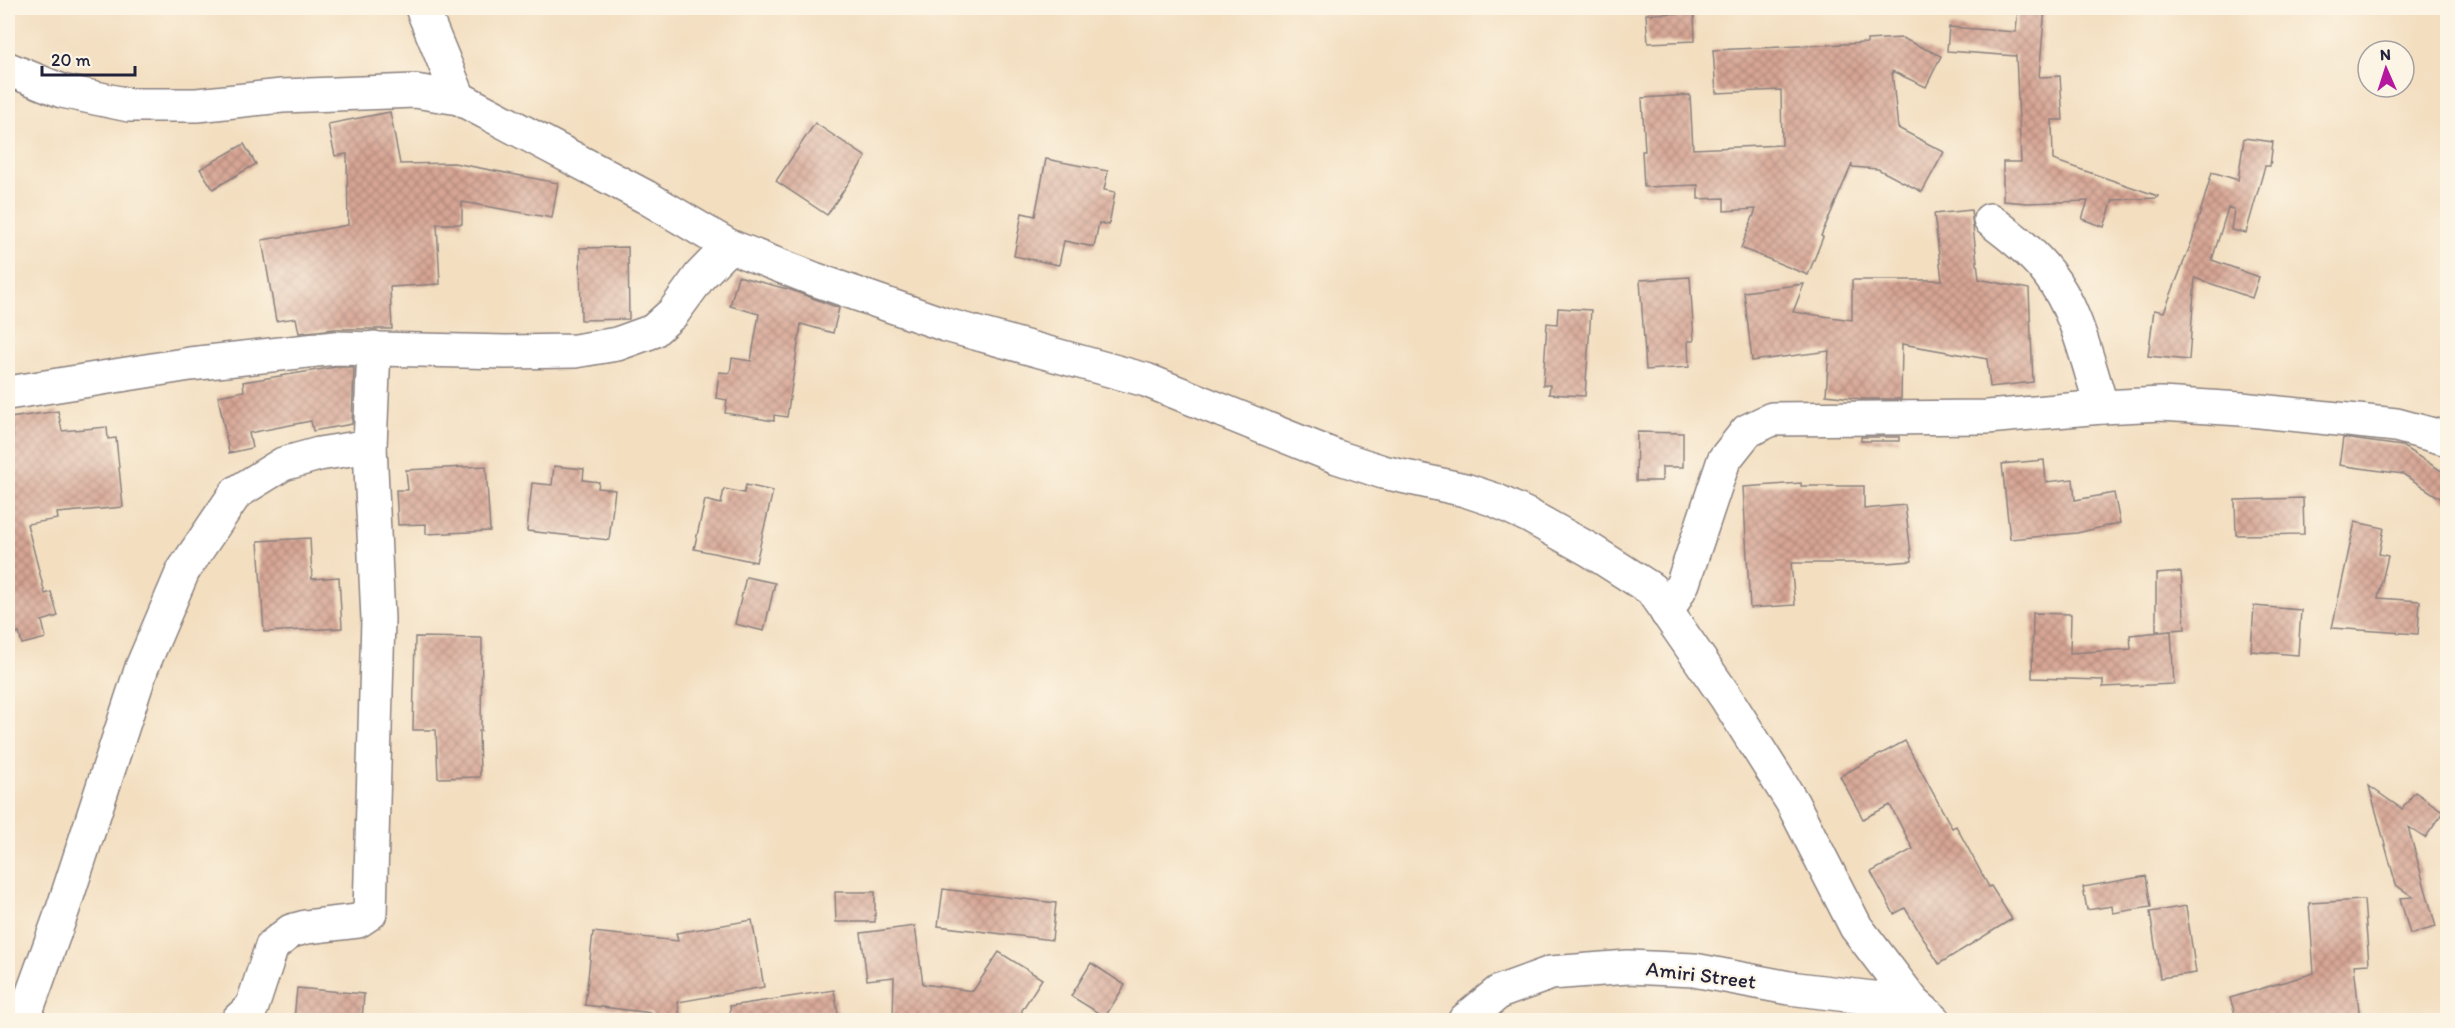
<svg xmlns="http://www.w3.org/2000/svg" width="2455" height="1028" font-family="Itim,sans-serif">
<defs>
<pattern id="building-cross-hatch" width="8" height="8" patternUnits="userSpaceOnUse" patternTransform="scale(1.5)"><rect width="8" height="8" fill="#d7a594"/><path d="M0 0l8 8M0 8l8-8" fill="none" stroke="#ae867a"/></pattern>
</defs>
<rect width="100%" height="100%" fill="#fcf5e5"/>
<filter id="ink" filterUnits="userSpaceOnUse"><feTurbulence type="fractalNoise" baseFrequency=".0167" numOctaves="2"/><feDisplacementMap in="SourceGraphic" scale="12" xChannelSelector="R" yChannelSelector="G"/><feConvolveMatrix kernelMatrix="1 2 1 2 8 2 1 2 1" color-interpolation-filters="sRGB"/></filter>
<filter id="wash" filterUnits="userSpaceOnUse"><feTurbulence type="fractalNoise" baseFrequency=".008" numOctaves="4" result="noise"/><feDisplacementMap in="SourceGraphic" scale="24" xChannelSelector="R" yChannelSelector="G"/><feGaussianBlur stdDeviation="1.35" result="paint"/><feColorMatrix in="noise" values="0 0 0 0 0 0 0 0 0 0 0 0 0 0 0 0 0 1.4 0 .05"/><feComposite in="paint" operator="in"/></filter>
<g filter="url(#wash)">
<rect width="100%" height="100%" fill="#f3dec0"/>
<g id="blocks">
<g fill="url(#building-cross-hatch)">
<path d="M 2018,8 L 2045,8 L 2039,77 L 2060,76 L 2063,120 L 2052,120 L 2053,160 L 2158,196 L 2157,198 L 2113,200 L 2104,227 L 2082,219 L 2088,201 L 2027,203 L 2003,201 L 2003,162 L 2021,162 L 2016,56 L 1947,51 L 1949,27 L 2016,32 Z"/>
<path d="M 1694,13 L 1695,41 L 1648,43 L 1646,14 Z"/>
<path d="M 1902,38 L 1941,56 L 1926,87 L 1892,71 L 1898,128 L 1944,152 L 1922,192 L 1878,169 L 1852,167 L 1852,164 L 1821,236 L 1823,237 L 1808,275 L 1741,248 L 1756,209 L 1724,211 L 1724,198 L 1698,199 L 1698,185 L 1644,187 L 1642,151 L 1645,151 L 1642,98 L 1690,95 L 1693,149 L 1782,145 L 1781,90 L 1716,93 L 1713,50 L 1867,43 L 1867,40 Z"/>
<path d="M 390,112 L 400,164 L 454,163 L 558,183 L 552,218 L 462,202 L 462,224 L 437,224 L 440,284 L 390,287 L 392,329 L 335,329 L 299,333 L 296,318 L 276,321 L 262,240 L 348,225 L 347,154 L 335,156 L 328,124 Z"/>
<path d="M 815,123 L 866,157 L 827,215 L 776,181 Z"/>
<path d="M 2244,138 L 2273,142 L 2270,166 L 2265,166 L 2246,233 L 2231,230 L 2234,209 L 2228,208 L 2212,260 L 2259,277 L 2252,298 L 2195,278 L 2189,360 L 2148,356 L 2154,310 L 2164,312 L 2192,241 L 2212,172 L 2238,180 Z"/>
<path d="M 244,144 L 256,164 L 213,189 L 200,169 Z"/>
<path d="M 1046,159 L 1108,171 L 1104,190 L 1115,192 L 1109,225 L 1099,223 L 1094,247 L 1064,241 L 1059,265 L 1014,256 L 1022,213 L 1035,216 Z"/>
<path d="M 1971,210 L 1979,279 L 2029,289 L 2033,382 L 1990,387 L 1987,359 L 1902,344 L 1901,399 L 1861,399 L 1826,395 L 1829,351 L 1752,361 L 1744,292 L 1804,284 L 1793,312 L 1852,320 L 1852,280 L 1942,280 L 1934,214 Z"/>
<path d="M 628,247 L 629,319 L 581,320 L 580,248 Z"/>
<path d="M 738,276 L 791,290 L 839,308 L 833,333 L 801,324 L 787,417 L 774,415 L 774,421 L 725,413 L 727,400 L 716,398 L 719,372 L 730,373 L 732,358 L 751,361 L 759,314 L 730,306 Z"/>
<path d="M 1690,277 L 1694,341 L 1688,341 L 1689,367 L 1646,370 L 1640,280 Z"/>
<path d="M 1558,308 L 1591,310 L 1585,396 L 1549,394 L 1550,385 L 1543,385 L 1547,323 L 1557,324 Z"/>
<path d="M 336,367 L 354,367 L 352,424 L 313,431 L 311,421 L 249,433 L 252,448 L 229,453 L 218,396 L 244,391 L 243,382 Z"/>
<path d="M 58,411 L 62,431 L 107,427 L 108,439 L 116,438 L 123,507 L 57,513 L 58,519 L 27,524 L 45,594 L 51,592 L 58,616 L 42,621 L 46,638 L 22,644 L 19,633 L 8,636 L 8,437 L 13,436 L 10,418 Z"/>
<path d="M 1637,432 L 1683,433 L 1683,467 L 1662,467 L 1662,481 L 1636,481 Z"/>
<rect x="1861" y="437" width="38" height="4"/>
<path d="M 2343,438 L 2402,446 L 2448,475 L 2448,503 L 2403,474 L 2339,465 Z"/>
<path d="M 2044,460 L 2046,482 L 2073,479 L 2075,500 L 2114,493 L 2120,523 L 2077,533 L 2010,539 L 2002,464 Z"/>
<path d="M 486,466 L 490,531 L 426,534 L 426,524 L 398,525 L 396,490 L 408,490 L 406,470 Z"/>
<path d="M 554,466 L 584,469 L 583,480 L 599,482 L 598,488 L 615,490 L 609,540 L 527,531 L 532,483 L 552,485 Z"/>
<path d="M 1801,483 L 1801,486 L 1864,486 L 1864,509 L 1905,505 L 1912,561 L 1887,563 L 1791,563 L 1795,605 L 1750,608 L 1743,487 Z"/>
<path d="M 746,485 L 773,491 L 756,562 L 694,549 L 705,500 L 721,504 L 724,489 L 744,493 Z"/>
<path d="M 2303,498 L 2304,534 L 2236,535 L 2235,500 Z"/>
<path d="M 2355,522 L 2384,528 L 2379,554 L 2388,556 L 2378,598 L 2420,601 L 2418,634 L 2332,628 Z"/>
<path d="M 310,538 L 312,579 L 339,577 L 342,628 L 264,632 L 258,541 Z"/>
<path d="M 2181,572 L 2185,629 L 2156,631 L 2156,574 Z"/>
<path d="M 746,577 L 775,583 L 764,631 L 735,624 Z"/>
<path d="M 2254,606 L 2301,610 L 2298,655 L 2251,651 Z"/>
<path d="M 2033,613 L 2071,614 L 2070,653 L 2131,649 L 2130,635 L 2171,631 L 2174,684 L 2103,687 L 2103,680 L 2032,678 Z"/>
<path d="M 415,637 L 482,638 L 481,731 L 479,731 L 480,777 L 438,778 L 436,730 L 413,730 Z"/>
<path d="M 1905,741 L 1952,828 L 1956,826 L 1989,887 L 1991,886 L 2012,919 L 1939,964 L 1905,908 L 1894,914 L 1871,872 L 1913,849 L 1890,805 L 1863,819 L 1840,776 Z"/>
<path d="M 2369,786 L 2402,809 L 2415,792 L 2444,812 L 2425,838 L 2408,827 L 2436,927 L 2410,934 L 2400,898 L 2413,897 L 2396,885 Z"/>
<path d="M 2146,876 L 2151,907 L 2113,913 L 2112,906 L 2087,910 L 2083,887 Z"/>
<path d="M 943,889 L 1056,903 L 1052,940 L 938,926 Z"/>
<path d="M 835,892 L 875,892 L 875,922 L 836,922 Z"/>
<path d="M 2364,900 L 2369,964 L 2354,965 L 2360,1020 L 2237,1020 L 2230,998 L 2314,973 L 2309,903 Z"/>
<path d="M 2186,906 L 2196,973 L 2160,978 L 2150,912 Z"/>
<path d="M 752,920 L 764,987 L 678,1002 L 680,1020 L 652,1020 L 652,1013 L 585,1005 L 593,932 L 678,941 L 676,933 Z"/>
<path d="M 915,926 L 923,984 L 973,991 L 999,952 L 1042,979 L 1022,1010 L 1021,1020 L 893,1020 L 894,977 L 867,980 L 861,933 Z"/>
<path d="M 1091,963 L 1125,985 L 1105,1017 L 1071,996 Z"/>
<path d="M 297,988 L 364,994 L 362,1020 L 294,1020 Z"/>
<path d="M 834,990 L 839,1020 L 731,1020 L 730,1006 Z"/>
</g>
</g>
</g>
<g filter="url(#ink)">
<use href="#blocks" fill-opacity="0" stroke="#8a807e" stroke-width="1.5"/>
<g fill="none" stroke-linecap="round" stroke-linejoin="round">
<g stroke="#8a807e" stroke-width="36">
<g id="street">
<path d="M 422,8 L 459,98 L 646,197 L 729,246 L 814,279 L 946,325 L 1146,380 L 1337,457 L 1383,472 L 1465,490 L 1495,500 L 1529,516 L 1590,550 L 1651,589 L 1725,696 L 1792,802 L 1856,927 L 1914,1003 L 1934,1020"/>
<path d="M 8,69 L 62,91 L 129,105 L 197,105 L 282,96 L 415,91 L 459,98"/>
<path d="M 1990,220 C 2011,236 2032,252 2048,273 C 2078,311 2087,362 2102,407"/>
<path d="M 8,393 L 190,364 L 335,348 L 506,352 L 575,351 L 617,344 L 653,331 L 673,313 L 700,276 L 729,246"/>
<path d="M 1667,613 L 1683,583 L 1724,460 L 1747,431 L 1772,419 L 1987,417 L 2102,407 L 2161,404 L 2241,409 L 2396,425 L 2448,439"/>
<path d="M 23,1020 L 63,909 L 142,667 L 183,571 L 236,493 L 283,464 L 319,454 L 370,446"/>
<path d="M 238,1020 L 252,1007 L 272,946 L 291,931 L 306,927 L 358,921 L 370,913 L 378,619 L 370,446 L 374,348"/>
<path d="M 1465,1020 L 1499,992 L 1551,973 L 1628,967 L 1694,970 L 1789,988 L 1914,1003"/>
</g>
</g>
<use href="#street" stroke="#fff" stroke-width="33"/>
</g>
</g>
<g text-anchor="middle" stroke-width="4.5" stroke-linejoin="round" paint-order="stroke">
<g font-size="21" fill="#22223b" stroke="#fcf5e5">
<text transform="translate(1701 975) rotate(7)" y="7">Amiri Street</text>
</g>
</g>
<rect width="2455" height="1028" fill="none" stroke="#fcf5e5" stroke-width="30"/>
<g transform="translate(2386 69) rotate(357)"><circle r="28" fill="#fcf5e5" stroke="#a5a1a1" stroke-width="1.5"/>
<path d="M0-4.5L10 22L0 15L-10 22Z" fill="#b5179e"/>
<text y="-9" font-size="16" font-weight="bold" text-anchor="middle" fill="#22223b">N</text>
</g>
<path d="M42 66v9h93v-9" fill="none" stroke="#22223b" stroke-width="3"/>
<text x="51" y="66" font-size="18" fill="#22223b" stroke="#fcf5e5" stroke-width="4.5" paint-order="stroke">20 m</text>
</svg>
